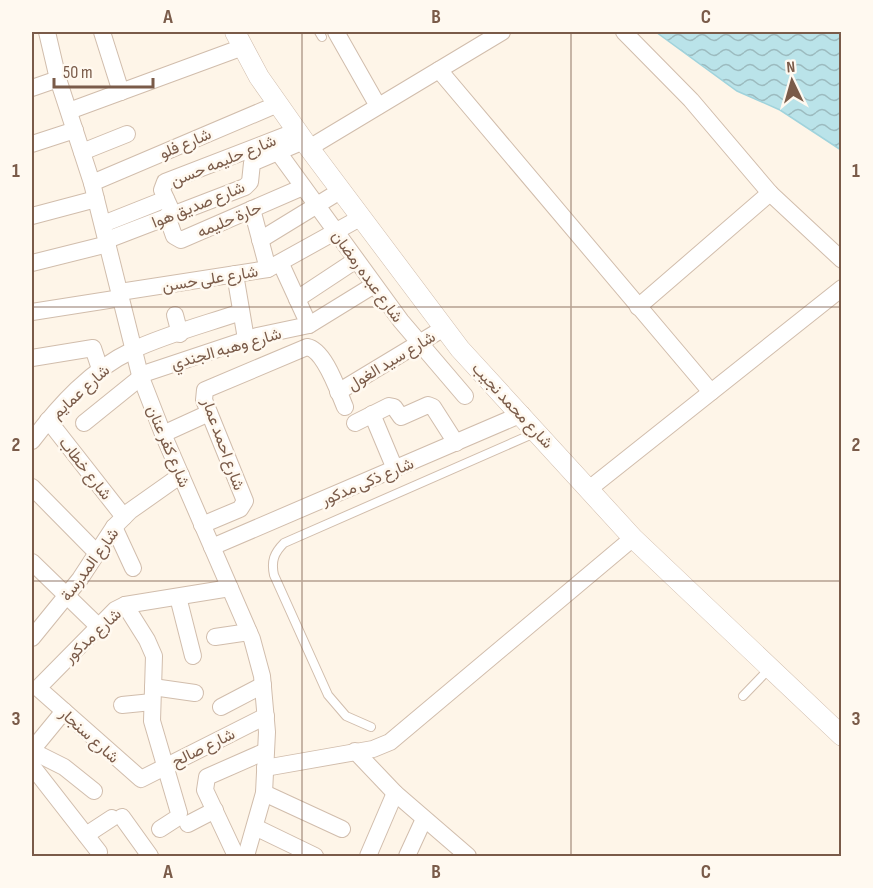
<svg xmlns="http://www.w3.org/2000/svg" width="873" height="888" font-family="'Sofia Sans Condensed',Vazirmatn,sans-serif">
<defs>
<pattern id="water-waves" width="16" height="10" patternUnits="userSpaceOnUse" patternTransform="scale(1.5)"><rect width="16" height="10" fill="#bae3e9"/><path d="M0 5q4-4 8 0t8 0" fill="none" stroke="#9cbbbf"/></pattern>
</defs>
<rect width="100%" height="100%" fill="#fef5e8"/>
<path fill="url(#water-waves)" stroke="#a0d3dc" stroke-width="1.5" d="M 656,32 L 841,32 L 841,150 L 780,110 L 737,91 Z"/>
<g fill="none" stroke-linecap="round" stroke-linejoin="round">
<g stroke="#d1bdac" stroke-width="10">
<g id="service">
<path d="M 319,32 L 322,37"/>
<path d="M 743,696 L 770,668"/>
<path d="M 371,727 L 346,716 L 328,695 L 274,575 C 271,561 274,553 284,543 L 537,432"/>
</g>
</g>
<g stroke="#d1bdac" stroke-width="18">
<g id="minor">
<path d="M 47,32 L 58,79 L 92,183 L 140,375 L 163,434 L 252,639 L 262,676 L 267,732 L 264,793 L 246,856"/>
<path d="M 102,32 L 121,92"/>
<path d="M 336,32 L 378,106"/>
<path d="M 624,32 L 691,100 L 770,193 L 842,260"/>
<path d="M 439,70 L 711,392"/>
<path d="M 32,88 L 58,79"/>
<path d="M 69,111 L 243,47"/>
<path d="M 32,144 L 75,130"/>
<path d="M 309,148 L 502,32"/>
<path d="M 82,152 L 127,134"/>
<path d="M 278,152 L 401,321 L 465,396"/>
<path d="M 92,183 L 278,104"/>
<path d="M 252,209 L 268,269"/>
<path d="M 173,214 L 162,190 L 165,182 L 297,131"/>
<path d="M 32,216 L 96,199"/>
<path d="M 167,216 L 174,236 L 181,240 L 303,187"/>
<path d="M 103,224 L 166,199"/>
<path d="M 107,240 L 245,187 L 250,182 L 252,163 L 304,141"/>
<path d="M 260,240 L 340,191"/>
<path d="M 32,263 L 108,244"/>
<path d="M 281,264 L 309,325"/>
<path d="M 235,274 L 246,339"/>
<path d="M 120,292 L 268,269 L 360,218"/>
<path d="M 297,299 L 356,260"/>
<path d="M 638,307 L 770,193"/>
<path d="M 32,312 L 121,298"/>
<path d="M 175,315 L 180,334"/>
<path d="M 32,358 L 93,348 L 100,369"/>
<path d="M 140,375 L 257,336 L 309,325 L 374,285"/>
<path d="M 338,392 L 444,328"/>
<path d="M 372,414 L 395,469"/>
<path d="M 48,420 L 124,517"/>
<path d="M 84,423 L 141,377"/>
<path d="M 355,423 L 389,406 L 394,407 L 401,417 L 428,405 L 433,407 L 456,443"/>
<path d="M 163,434 L 209,413"/>
<path d="M 32,441 C 60,404 91,370 133,350 C 167,334 206,324 241,312"/>
<path d="M 32,487 L 97,553"/>
<path d="M 589,489 L 842,288"/>
<path d="M 202,525 L 240,509 L 245,501 L 204,400 L 205,390 L 307,347 C 325,350 338,391 345,407"/>
<path d="M 114,527 L 133,568"/>
<path d="M 212,547 L 522,414"/>
<path d="M 32,562 L 98,626"/>
<path d="M 230,588 L 125,605 L 115,610 L 38,688 L 141,779 L 266,716"/>
<path d="M 178,597 L 193,656"/>
<path d="M 125,605 L 147,640 L 154,656 L 152,721 L 179,813 L 177,818 L 160,829"/>
<path d="M 215,637 L 249,632"/>
<path d="M 32,638 L 80,579 L 114,527 L 130,511 L 181,475"/>
<path d="M 153,687 L 195,693"/>
<path d="M 122,705 L 152,702"/>
<path d="M 221,707 L 263,685"/>
<path d="M 32,750 L 64,711"/>
<path d="M 32,751 L 64,767 L 94,791"/>
<path d="M 355,751 L 395,793 L 468,856"/>
<path d="M 32,766 L 99,852"/>
<path d="M 265,768 L 373,749 L 390,742 L 633,538"/>
<path d="M 264,793 L 342,829"/>
<path d="M 122,817 L 150,856"/>
<path d="M 188,824 L 215,810"/>
<path d="M 255,827 L 315,856"/>
<path d="M 86,835 L 112,818"/>
<path d="M 236,856 L 205,790 L 207,777 L 266,751"/>
<path d="M 368,856 L 395,793"/>
<path d="M 407,856 L 424,819"/>
</g>
</g>
<g stroke="#d1bdac" stroke-width="21">
<path id="tertiary" d="M 235,32 L 259,77 L 309,148 L 460,349 L 633,538 L 842,736"/>
</g>
<use href="#service" stroke="#fff" stroke-width="8"/>
<use href="#minor" stroke="#fff" stroke-width="16"/>
<use href="#tertiary" stroke="#fff" stroke-width="20"/>
</g>
<path fill="none" stroke="#7a5b49" stroke-width="1.5" stroke-opacity="0.55" d="M 302,32 L 302,856M 571,32 L 571,856M 32,307 L 842,307M 32,581 L 842,581"/>
<g text-anchor="middle" stroke-width="5" stroke-linejoin="round" paint-order="stroke">
<g font-size="16" fill="#7a5b49" stroke="#fff9f0">
<text transform="translate(185 143) rotate(-23)" y="6">شارع فلو</text>
<text transform="translate(223 160) rotate(-22)" y="6">شارع حليمه حسن</text>
<text transform="translate(198 204) rotate(-22)" y="6">شارع صديق هوا</text>
<text transform="translate(229 219) rotate(-23)" y="6">حارة حليمه</text>
<text transform="translate(368 276) rotate(54)" y="6">شارع عبده رمضان</text>
<text transform="translate(210 278) rotate(-9)" y="6">شارع على حسن</text>
<text transform="translate(226 348) rotate(-16)" y="6">شارع وهبه الجندي</text>
<text transform="translate(391 360) rotate(-31)" y="6">شارع سيد الغول</text>
<text transform="translate(80 391) rotate(-42)" y="6">شارع عمايم</text>
<text transform="translate(513 405) rotate(47)" y="6">شارع محمد نجيب</text>
<text transform="translate(224 444) rotate(70)" y="6">شارع احمد عمار</text>
<text transform="translate(169 446) rotate(67)" y="6">شارع كفر عنان</text>
<text transform="translate(86 468) rotate(52)" y="6">شارع خطاب</text>
<text transform="translate(367 481) rotate(-23)" y="6">شارع ذكى مدكور</text>
<text transform="translate(89 564) rotate(-54)" y="6">شارع المدرسة</text>
<text transform="translate(92 635) rotate(-43)" y="6">شارع مدكور</text>
<text transform="translate(90 735) rotate(42)" y="6">شارع سنجار</text>
<text transform="translate(203 747) rotate(-26)" y="6">شارع صالح</text>
</g>
</g>
<rect width="873" height="888" fill="none" stroke="#fff9f0" stroke-width="66"/>
<g transform="translate(792 81) rotate(355)" stroke="#fff9f0" stroke-width="4.5" paint-order="stroke">
<path d="M0-4.5L10 22L0 15L-10 22Z" fill="#7a5b49"/>
<text y="-9" font-size="16" font-weight="bold" text-anchor="middle" fill="#7a5b49">N</text>
</g>
<path d="M54 78v9h99v-9" fill="none" stroke="#7a5b49" stroke-width="3"/>
<text x="63" y="78" font-size="18" fill="#7a5b49" stroke="#fff9f0" stroke-width="4.5" paint-order="stroke">50 m</text>
<rect x="33" y="33" width="807" height="822" fill="none" stroke="#7a5b49" stroke-width="2"/>
<g font-size="20" text-anchor="middle" font-weight="bold" fill="#7a5b49">
<text x="168" y="23">A</text>
<text x="436" y="23">B</text>
<text x="706" y="23">C</text>
<text x="16" y="177">1</text>
<text x="856" y="177">1</text>
<text x="16" y="451">2</text>
<text x="856" y="451">2</text>
<text x="16" y="725">3</text>
<text x="856" y="725">3</text>
<text x="168" y="878">A</text>
<text x="436" y="878">B</text>
<text x="706" y="878">C</text>
</g>
</svg>
